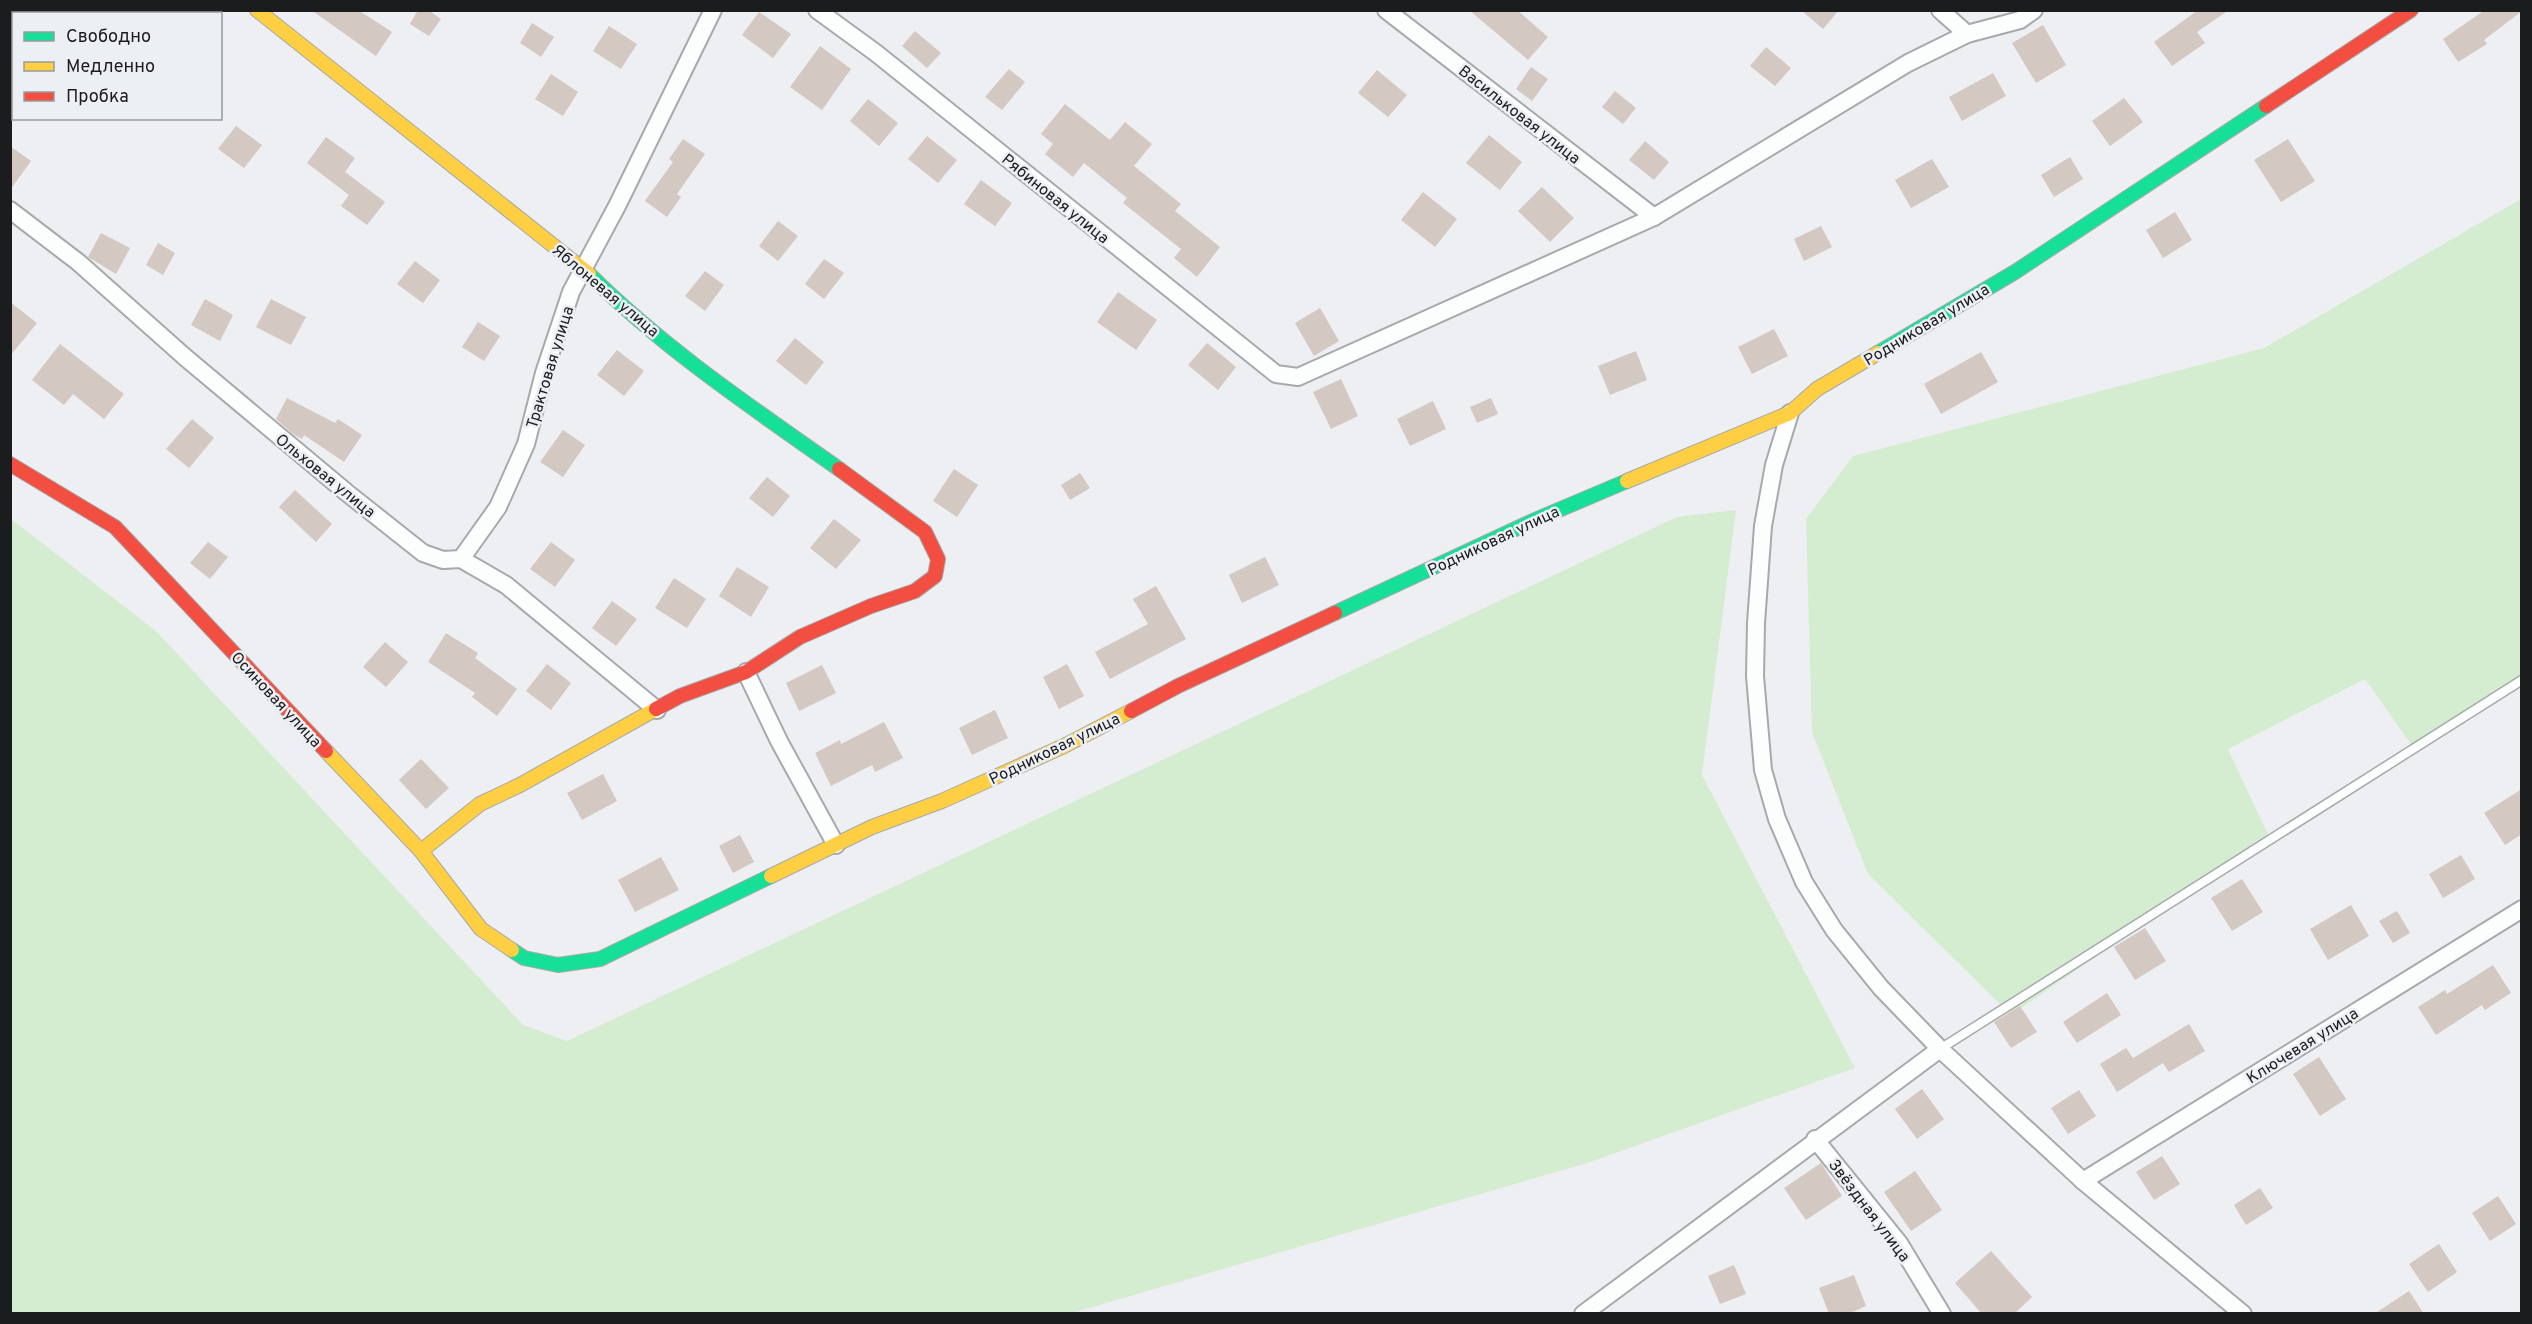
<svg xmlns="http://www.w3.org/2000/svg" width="2532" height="1324" font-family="Overpass,sans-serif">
<rect width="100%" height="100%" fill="#edeff2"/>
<g fill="#d4edd0">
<path d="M 2521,199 L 2521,680 L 2415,750 L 2365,679 L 2228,749 L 2269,837 L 2011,1015 L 1868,874 L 1812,732 L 1806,519 L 1853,456 L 2264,348 Z"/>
<path d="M 1736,510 L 1702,775 L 1855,1068 L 1587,1163 L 1072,1313 L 11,1313 L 11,519 L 156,631 L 523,1025 L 567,1041 L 1677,517 Z"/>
</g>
<g fill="#d4c8c2">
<path d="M 311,10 L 358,10 L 392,32 L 376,56 Z"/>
<path d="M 418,10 L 428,10 L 441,19 L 429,36 L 410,24 Z"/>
<path d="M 1469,10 L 1517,10 L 1548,37 L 1528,60 Z"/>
<path d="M 1801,10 L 1839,10 L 1823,29 Z"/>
<path d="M 2198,10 L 2229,10 L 2197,32 L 2205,43 L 2172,66 L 2154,42 Z"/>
<path d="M 2485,10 L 2522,11 L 2484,40 L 2487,44 L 2458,62 L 2443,39 Z"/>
<path d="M 759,12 L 791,34 L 773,58 L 742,35 Z"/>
<path d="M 532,23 L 554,37 L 541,57 L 520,43 Z"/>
<path d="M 2043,25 L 2066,65 L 2036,83 L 2012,43 Z"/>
<path d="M 609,26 L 637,44 L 621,69 L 593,51 Z"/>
<path d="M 915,31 L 941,53 L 927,68 L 902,46 Z"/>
<path d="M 820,46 L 851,69 L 822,110 L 790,87 Z"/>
<path d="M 1766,47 L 1791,68 L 1775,86 L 1750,66 Z"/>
<path d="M 1531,67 L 1548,79 L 1532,101 L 1516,89 Z"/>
<path d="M 1009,69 L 1025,82 L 1002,110 L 985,97 Z"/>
<path d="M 1377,70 L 1407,95 L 1388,117 L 1358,93 Z"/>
<path d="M 1993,73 L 2006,96 L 1962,121 L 1949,97 Z"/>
<path d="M 551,74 L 578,92 L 563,116 L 535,99 Z"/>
<path d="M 1615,91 L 1636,108 L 1623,124 L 1602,107 Z"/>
<path d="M 2124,98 L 2143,122 L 2110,146 L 2092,121 Z"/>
<path d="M 868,99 L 898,123 L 879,146 L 850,121 Z"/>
<path d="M 1065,104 L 1110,140 L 1125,122 L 1152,144 L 1134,166 L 1181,204 L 1175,211 L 1220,247 L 1197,277 L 1174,258 L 1181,249 L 1123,203 L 1127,198 L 1084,163 L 1073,177 L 1045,154 L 1053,144 L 1041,134 Z"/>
<path d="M 236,126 L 262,145 L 244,168 L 218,149 Z"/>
<path d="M 1489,135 L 1522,162 L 1500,190 L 1466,163 Z"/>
<path d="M 927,136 L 957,160 L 938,183 L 908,159 Z"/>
<path d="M 326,137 L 355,158 L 345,172 L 385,202 L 367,225 L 341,206 L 349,195 L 307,163 Z"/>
<path d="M 683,139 L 705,154 L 677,194 L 681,197 L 667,217 L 645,201 L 673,162 L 669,159 Z"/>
<path d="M 2288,139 L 2315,181 L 2281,202 L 2254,160 Z"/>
<path d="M 1645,141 L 1669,162 L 1654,180 L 1629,160 Z"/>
<path d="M 10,146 L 31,161 L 10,190 Z"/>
<path d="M 2070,157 L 2083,179 L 2054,197 L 2041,175 Z"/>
<path d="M 1932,159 L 1949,187 L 1911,208 L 1895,180 Z"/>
<path d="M 981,180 L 1012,203 L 995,226 L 964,204 Z"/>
<path d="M 1542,187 L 1574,218 L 1550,242 L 1518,211 Z"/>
<path d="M 1423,192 L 1457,219 L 1435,247 L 1401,220 Z"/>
<path d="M 2175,212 L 2192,240 L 2163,258 L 2146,230 Z"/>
<path d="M 778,221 L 798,236 L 778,261 L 759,246 Z"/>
<path d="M 1821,226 L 1832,247 L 1804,261 L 1794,239 Z"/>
<path d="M 101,233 L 130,248 L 116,274 L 88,257 Z"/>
<path d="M 158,243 L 175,253 L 163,275 L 146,265 Z"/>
<path d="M 824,259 L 844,273 L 824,299 L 805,284 Z"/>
<path d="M 415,261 L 440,280 L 423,303 L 397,284 Z"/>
<path d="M 705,271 L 724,285 L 705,311 L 685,296 Z"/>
<path d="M 1118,292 L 1157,320 L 1136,350 L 1097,322 Z"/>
<path d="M 205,299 L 233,315 L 220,341 L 191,325 Z"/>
<path d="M 271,299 L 306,317 L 291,345 L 256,327 Z"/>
<path d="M 10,302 L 37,323 L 10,356 Z"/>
<path d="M 1320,308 L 1339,341 L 1314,356 L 1295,323 Z"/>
<path d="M 478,322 L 500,336 L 484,361 L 462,347 Z"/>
<path d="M 1774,329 L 1788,356 L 1752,374 L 1738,347 Z"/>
<path d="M 795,338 L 824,362 L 806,385 L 776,361 Z"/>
<path d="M 1207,343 L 1236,367 L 1218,390 L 1188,365 Z"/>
<path d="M 60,344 L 124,394 L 104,419 L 73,394 L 64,405 L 32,380 Z"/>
<path d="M 617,350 L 644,371 L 624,396 L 597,375 Z"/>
<path d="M 1636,351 L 1647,380 L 1610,395 L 1598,366 Z"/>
<path d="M 1981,352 L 1998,382 L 1941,414 L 1924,384 Z"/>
<path d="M 1341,379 L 1358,416 L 1331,429 L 1313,392 Z"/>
<path d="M 287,398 L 335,423 L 338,419 L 362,435 L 344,462 L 304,435 L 302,439 L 293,434 L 276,419 Z"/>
<path d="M 1491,398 L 1498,414 L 1477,423 L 1470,407 Z"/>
<path d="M 1433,401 L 1446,429 L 1410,446 L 1397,419 Z"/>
<path d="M 192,419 L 214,438 L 189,468 L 166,449 Z"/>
<path d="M 563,430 L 585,445 L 563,477 L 540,462 Z"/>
<path d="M 954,469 L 978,485 L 957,517 L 933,501 Z"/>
<path d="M 1080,473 L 1090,488 L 1070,500 L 1061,485 Z"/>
<path d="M 767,477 L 790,496 L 773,517 L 749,498 Z"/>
<path d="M 295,490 L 332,524 L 316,542 L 279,507 Z"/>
<path d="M 834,519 L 861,540 L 836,569 L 810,548 Z"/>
<path d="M 208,542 L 228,557 L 210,579 L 190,563 Z"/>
<path d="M 551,542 L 575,560 L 555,587 L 530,569 Z"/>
<path d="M 1265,557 L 1279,585 L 1242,603 L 1229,575 Z"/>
<path d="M 737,567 L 769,587 L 751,617 L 719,596 Z"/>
<path d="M 674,578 L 706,599 L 687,628 L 655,608 Z"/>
<path d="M 1156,586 L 1186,639 L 1110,679 L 1095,652 L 1148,624 L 1133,599 Z"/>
<path d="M 612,601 L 637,619 L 616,646 L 592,628 Z"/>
<path d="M 446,633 L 478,653 L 475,658 L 517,689 L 497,716 L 472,697 L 475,693 L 428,662 Z"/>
<path d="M 385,642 L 408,662 L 386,687 L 363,667 Z"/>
<path d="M 547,664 L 571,683 L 551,710 L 526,691 Z"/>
<path d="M 1067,664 L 1084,696 L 1059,709 L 1043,677 Z"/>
<path d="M 822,665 L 836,693 L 799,711 L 786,683 Z"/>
<path d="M 995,710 L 1008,738 L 972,755 L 959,728 Z"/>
<path d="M 884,722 L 903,758 L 875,772 L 872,765 L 831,786 L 815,753 L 840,740 L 841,744 Z"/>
<path d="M 421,759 L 449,788 L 426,809 L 399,780 Z"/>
<path d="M 603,774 L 617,801 L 582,820 L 567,793 Z"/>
<path d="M 2522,789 L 2522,834 L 2505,845 L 2484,813 Z"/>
<path d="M 740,835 L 754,862 L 733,873 L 719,846 Z"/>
<path d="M 2461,855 L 2475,879 L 2443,898 L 2429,874 Z"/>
<path d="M 661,857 L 679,890 L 635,912 L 618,880 Z"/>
<path d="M 2242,879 L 2263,912 L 2232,931 L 2211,898 Z"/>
<path d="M 2351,905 L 2369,936 L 2328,960 L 2310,929 Z"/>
<path d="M 2397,911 L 2410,933 L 2393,943 L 2379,921 Z"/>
<path d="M 2145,928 L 2166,961 L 2135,980 L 2114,947 Z"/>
<path d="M 2493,965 L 2511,993 L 2485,1010 L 2482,1005 L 2436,1035 L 2418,1007 L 2445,990 L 2447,994 Z"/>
<path d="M 2107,993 L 2121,1015 L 2077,1043 L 2063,1022 Z"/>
<path d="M 2020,1006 L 2037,1032 L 2011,1048 L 1994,1022 Z"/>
<path d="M 2189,1024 L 2205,1051 L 2169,1072 L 2163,1063 L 2117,1092 L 2100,1064 L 2126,1048 L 2133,1058 Z"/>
<path d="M 2319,1057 L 2346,1099 L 2320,1116 L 2293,1074 Z"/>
<path d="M 1922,1089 L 1944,1119 L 1917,1139 L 1895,1109 Z"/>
<path d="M 2079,1090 L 2096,1116 L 2068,1134 L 2051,1108 Z"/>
<path d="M 2162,1156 L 2180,1184 L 2154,1200 L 2136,1172 Z"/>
<path d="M 1821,1163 L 1842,1196 L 1806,1220 L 1784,1188 Z"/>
<path d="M 1915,1171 L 1942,1210 L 1911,1231 L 1884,1192 Z"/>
<path d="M 2260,1188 L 2273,1208 L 2246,1225 L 2234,1205 Z"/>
<path d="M 2498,1196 L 2516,1224 L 2490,1241 L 2472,1213 Z"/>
<path d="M 2439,1244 L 2457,1272 L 2428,1292 L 2409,1264 Z"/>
<path d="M 1991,1251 L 2032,1297 L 2014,1314 L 1982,1314 L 1955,1283 Z"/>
<path d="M 1734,1265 L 1746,1294 L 1720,1304 L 1708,1276 Z"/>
<path d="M 1854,1275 L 1866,1306 L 1848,1314 L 1829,1314 L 1819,1288 Z"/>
<path d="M 2409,1291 L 2424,1314 L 2374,1314 Z"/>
</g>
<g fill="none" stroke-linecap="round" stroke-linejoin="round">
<g stroke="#a7a9aa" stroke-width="11">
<path id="lane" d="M 1940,1049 L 2522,680"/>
</g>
<g stroke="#a7a9aa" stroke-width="20">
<g id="street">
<path d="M 817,10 L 876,53 L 1276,374 L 1298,377 L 1654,217 L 1908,63 L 1967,34 L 2020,20 L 2034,10"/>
<path d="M 1386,10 L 1654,217"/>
<path d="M 1940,10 L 1967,34"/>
<path d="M 10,210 L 78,262 L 186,358 L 346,492 L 423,553 L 443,560 L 461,559 L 506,585 L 657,710"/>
<path d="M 1790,413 L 1774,465 L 1763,526 L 1756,623 L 1755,676 L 1763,770 L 1777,819 L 1804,882 L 1834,930 L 1881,988 L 1940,1049 L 2083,1181 L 2243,1314"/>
<path d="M 461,559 L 498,507 L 526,444 L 544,373 L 571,292 L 617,206 L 713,10"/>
<path d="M 746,672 L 779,741 L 836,845"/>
<path d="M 1815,1139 L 1899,1243 L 1942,1314"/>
<path d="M 2083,1181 L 2522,909"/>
<path d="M 1583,1314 L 1940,1049"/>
</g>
</g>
<g stroke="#a7a9aa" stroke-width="16">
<g id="fast">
<path d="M 589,274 C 663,348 754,409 839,469"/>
<path d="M 1878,353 L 2015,272 L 2266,106"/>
<path d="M 1335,613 L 1535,520 L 1627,481"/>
<path d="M 512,950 L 524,958 L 558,965 L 600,959 L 771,876"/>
</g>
</g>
<g stroke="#a7a9aa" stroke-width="16">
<g id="slow">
<path d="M 257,10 L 589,274"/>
<path d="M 1627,481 L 1790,413 L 1817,389 L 1878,353"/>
<path d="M 326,751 L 421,851 L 481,929 L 512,950"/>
<path d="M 421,851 L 480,804 L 520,785 L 656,709"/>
<path d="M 771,876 L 872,827 L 942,801 L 1064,746 L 1131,711"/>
</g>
</g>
<g stroke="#a7a9aa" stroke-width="16">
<g id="jam">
<path d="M 2266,106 L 2411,10"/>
<path d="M 10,464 L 115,527 L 326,751"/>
<path d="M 656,709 L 680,696 L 746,672 L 800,637 L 871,606 L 915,591 L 935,576 L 938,559 L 925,532 L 839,469"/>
<path d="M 1131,711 L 1178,686 L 1335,613"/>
</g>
</g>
<use href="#lane" stroke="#fcfdfd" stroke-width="8"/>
<use href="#street" stroke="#fcfdfd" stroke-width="16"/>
<use href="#fast" stroke="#16e098" stroke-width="14"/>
<use href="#slow" stroke="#ffcf43" stroke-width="14"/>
<use href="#jam" stroke="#f24e42" stroke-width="14"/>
</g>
<g text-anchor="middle" stroke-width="5" stroke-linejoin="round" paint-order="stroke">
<g font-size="16" fill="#1b1c1d" stroke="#eceff3">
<text transform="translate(1520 114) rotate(38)" y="6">Васильковая улица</text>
<text transform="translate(1056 198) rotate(39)" y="6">Рябиновая улица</text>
<text transform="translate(606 290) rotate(40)" y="6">Яблоневая улица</text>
<text transform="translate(1926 324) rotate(-31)" y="6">Родниковая улица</text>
<text transform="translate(549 367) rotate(-73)" y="6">Трактовая улица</text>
<text transform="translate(326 475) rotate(39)" y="6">Ольховая улица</text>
<text transform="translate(1493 540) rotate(-25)" y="6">Родниковая улица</text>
<text transform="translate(277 699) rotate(47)" y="6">Осиновая улица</text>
<text transform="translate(1054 748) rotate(-26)" y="6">Родниковая улица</text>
<text transform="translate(2302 1045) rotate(-32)" y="6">Ключевая улица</text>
<text transform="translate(1870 1210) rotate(53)" y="6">Звёздная улица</text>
</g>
</g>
<rect width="2532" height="1324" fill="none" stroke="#1b1c1d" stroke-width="24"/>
<rect x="12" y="12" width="210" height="108" fill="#eceff3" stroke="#989b9d" stroke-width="1.5"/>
<rect x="24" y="32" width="30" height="9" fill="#16e098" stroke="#989b9d" stroke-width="1.5"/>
<text x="66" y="42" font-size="18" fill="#1b1c1d">Свободно</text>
<rect x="24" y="62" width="30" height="9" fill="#ffcf43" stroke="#989b9d" stroke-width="1.5"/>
<text x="66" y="72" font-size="18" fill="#1b1c1d">Медленно</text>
<rect x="24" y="92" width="30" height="9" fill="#f24e42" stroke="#989b9d" stroke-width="1.5"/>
<text x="66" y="102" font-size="18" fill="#1b1c1d">Пробка</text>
</svg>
